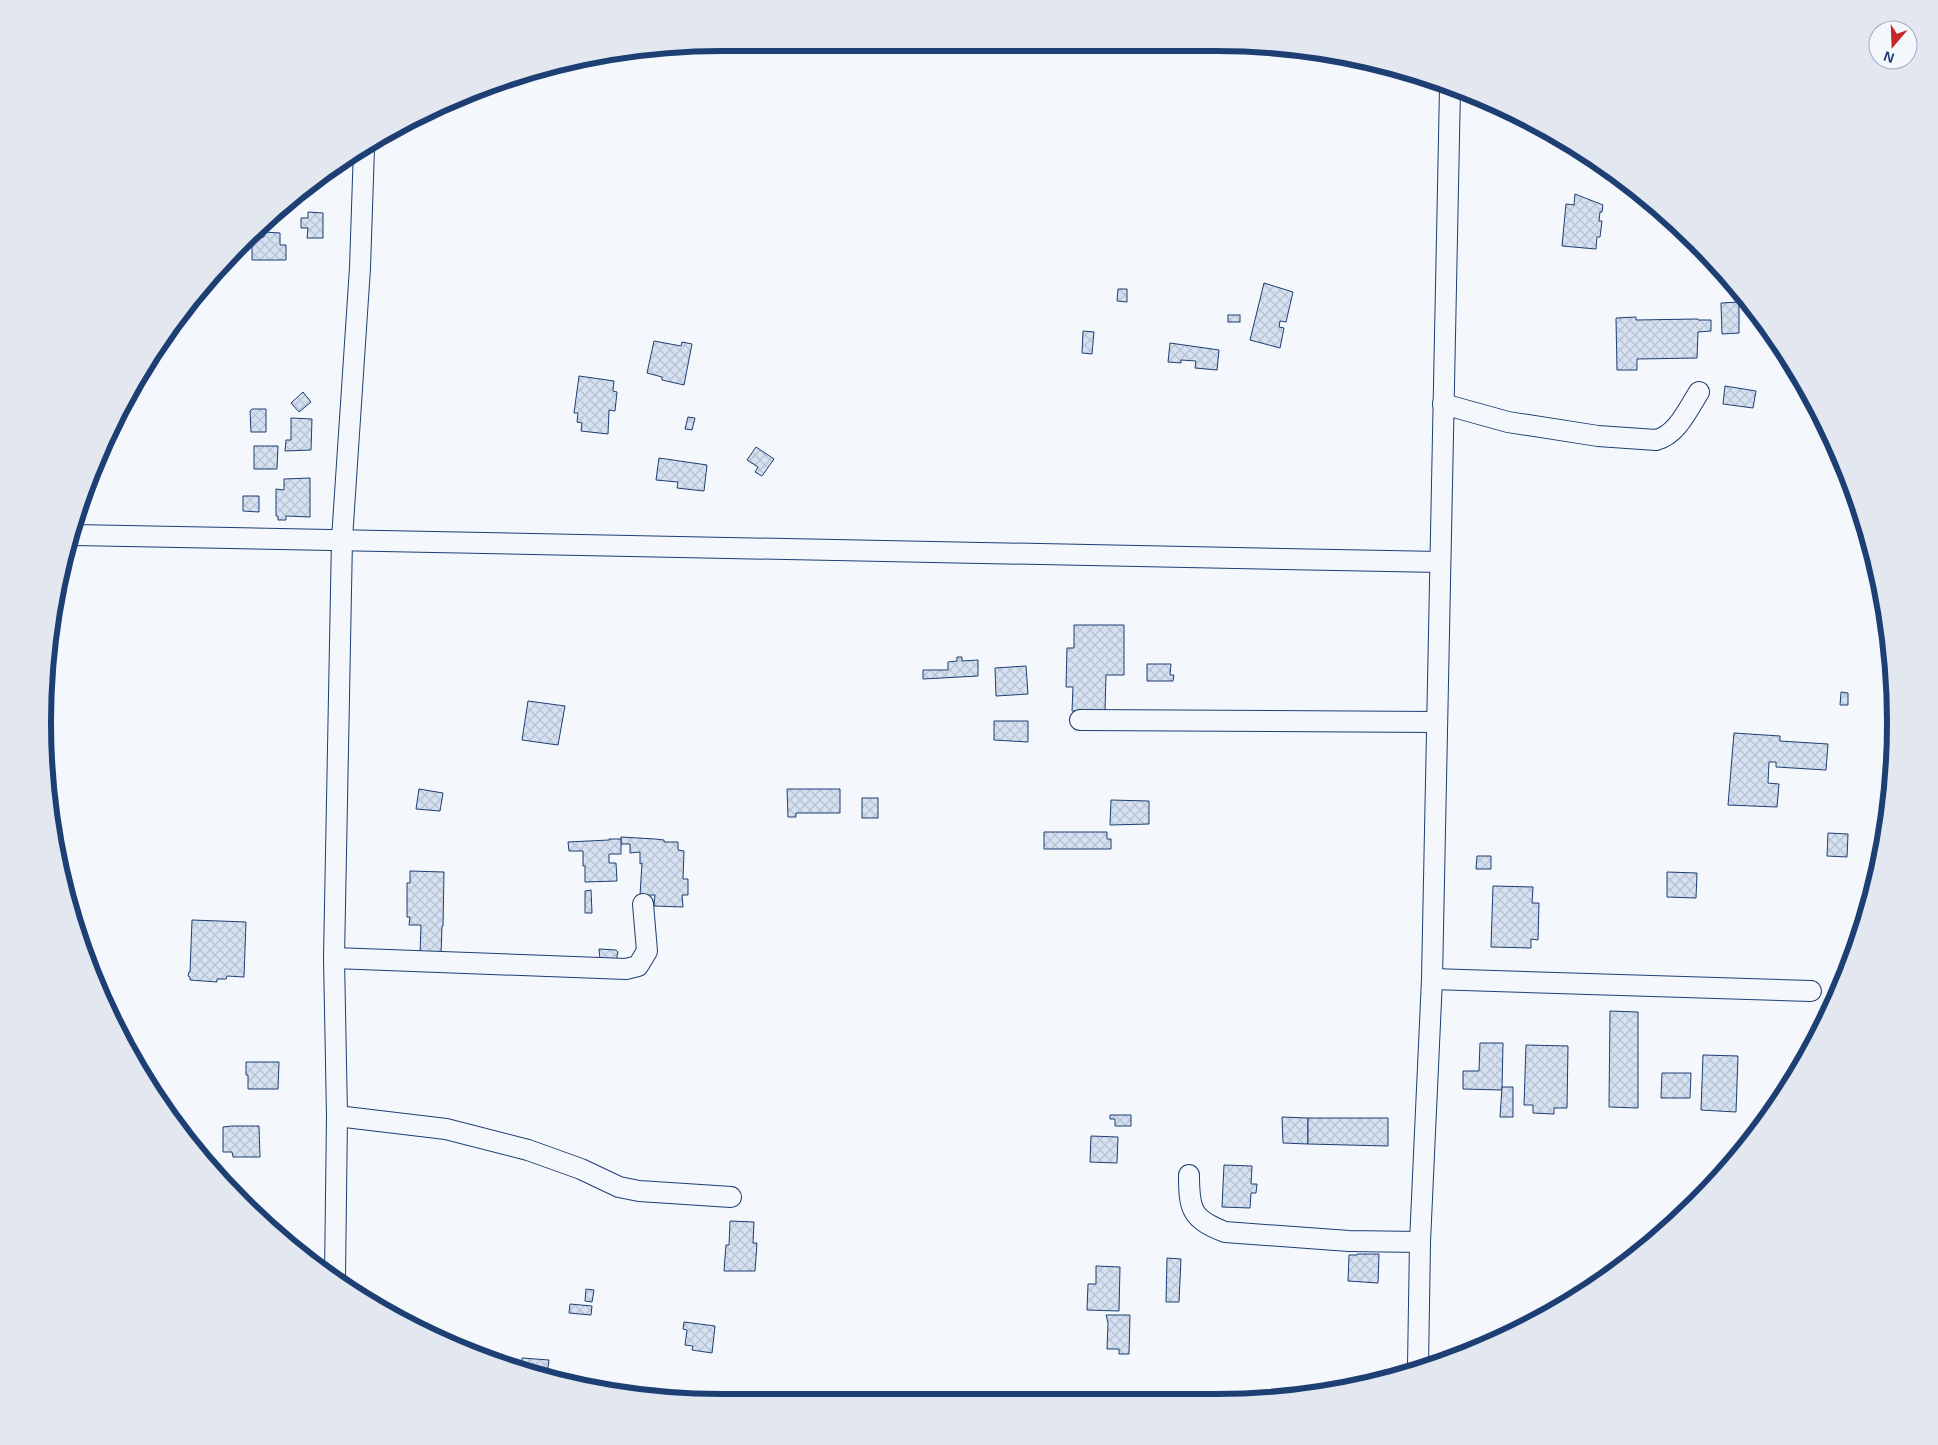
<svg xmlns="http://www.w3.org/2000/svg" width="1938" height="1445" font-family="Arial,sans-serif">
<defs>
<pattern id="building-cross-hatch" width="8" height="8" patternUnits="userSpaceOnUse" patternTransform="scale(1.25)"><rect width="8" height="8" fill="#d5e0f0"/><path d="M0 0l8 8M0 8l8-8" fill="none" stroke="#b6c1d1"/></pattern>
</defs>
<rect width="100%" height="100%" fill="#f4f7fb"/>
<g fill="url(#building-cross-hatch)" stroke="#1d3f73">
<path d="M 1575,194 L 1603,205 L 1602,212 L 1600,212 L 1599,221 L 1602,221 L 1600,237 L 1597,237 L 1596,249 L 1562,246 L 1566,204 L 1574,205 Z"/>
<path d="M 308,212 L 323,213 L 323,238 L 307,238 L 308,228 L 301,228 L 301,218 L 308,218 Z"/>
<path d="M 264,232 L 280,233 L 280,245 L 286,245 L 286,260 L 252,260 L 252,237 L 264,237 Z"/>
<path d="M 1264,283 L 1293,292 L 1286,322 L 1280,321 L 1279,327 L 1284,328 L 1280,348 L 1250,340 Z"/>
<path d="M 1118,289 L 1127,289 L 1127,302 L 1117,301 Z"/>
<path d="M 1739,302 L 1739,333 L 1722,334 L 1721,303 Z"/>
<rect x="1228" y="315" width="12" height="7"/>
<path d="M 1636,317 L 1636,320 L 1698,319 L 1698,320 L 1711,320 L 1711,331 L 1698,332 L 1697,358 L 1637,359 L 1637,370 L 1617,370 L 1616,318 Z"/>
<path d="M 1083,331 L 1094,332 L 1092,354 L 1082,353 Z"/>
<path d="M 654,341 L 681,346 L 682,342 L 692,344 L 684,385 L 662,380 L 662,377 L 647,373 Z"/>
<path d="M 1170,343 L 1219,350 L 1217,370 L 1195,368 L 1196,361 L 1181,360 L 1181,363 L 1168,362 Z"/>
<path d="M 579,376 L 614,381 L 613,391 L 617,392 L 615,411 L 609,410 L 608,434 L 581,431 L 582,423 L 577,422 L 578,413 L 574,413 Z"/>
<path d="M 1725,386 L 1756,391 L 1753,408 L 1723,404 Z"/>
<path d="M 303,392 L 311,402 L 299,412 L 291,403 Z"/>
<path d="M 252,409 L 266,409 L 266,432 L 251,432 L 250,411 Z"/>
<path d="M 688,417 L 695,418 L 692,430 L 685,429 Z"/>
<path d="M 291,418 L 312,419 L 311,450 L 285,451 L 286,440 L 291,440 Z"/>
<path d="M 254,446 L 278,446 L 277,469 L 254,469 Z"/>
<path d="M 756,447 L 774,459 L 762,476 L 755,472 L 758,467 L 747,460 Z"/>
<path d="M 659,458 L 707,465 L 704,491 L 677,488 L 678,482 L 656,480 Z"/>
<path d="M 310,478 L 310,517 L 286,516 L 286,520 L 278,520 L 278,516 L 276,516 L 276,489 L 284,490 L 284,479 Z"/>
<path d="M 243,496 L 259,496 L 259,512 L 243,511 Z"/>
<path d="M 1074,625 L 1124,625 L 1124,675 L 1106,675 L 1105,711 L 1072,711 L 1073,687 L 1066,687 L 1067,648 L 1074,648 Z"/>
<path d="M 957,657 L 962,657 L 962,661 L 978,660 L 978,676 L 923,679 L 923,670 L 948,670 L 948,662 L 957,661 Z"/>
<path d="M 1147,664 L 1171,664 L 1170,675 L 1174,675 L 1173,681 L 1147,681 Z"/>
<path d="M 1026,666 L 1028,694 L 996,696 L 995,668 Z"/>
<path d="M 1841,692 L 1848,693 L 1848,705 L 1840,705 Z"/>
<path d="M 528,701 L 565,706 L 558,745 L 522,740 Z"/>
<path d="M 994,721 L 1028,721 L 1028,742 L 994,740 Z"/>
<path d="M 1734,733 L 1780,736 L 1780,741 L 1828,744 L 1826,770 L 1776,767 L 1776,762 L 1769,762 L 1768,783 L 1779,784 L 1777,807 L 1728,805 Z"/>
<path d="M 419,789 L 443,793 L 440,811 L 416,809 Z"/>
<path d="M 787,789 L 840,789 L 840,813 L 796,813 L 796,817 L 788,817 Z"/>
<rect x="862" y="798" width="16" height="20"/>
<path d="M 1111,800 L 1149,801 L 1149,824 L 1110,825 Z"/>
<path d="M 1044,832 L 1107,832 L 1107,839 L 1111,839 L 1111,849 L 1044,849 Z"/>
<path d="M 1828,833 L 1848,834 L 1847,857 L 1827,856 Z"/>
<path d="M 621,837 L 655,839 L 664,840 L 664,842 L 678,842 L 678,850 L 684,851 L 683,879 L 688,879 L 688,895 L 682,895 L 683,907 L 654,906 L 655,895 L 640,895 L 642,863 L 640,864 L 640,852 L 630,853 L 630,844 L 621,844 Z"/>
<path d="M 609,839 L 621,839 L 621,854 L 609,854 L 609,863 L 616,863 L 617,881 L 585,882 L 585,866 L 583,866 L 583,851 L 569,851 L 568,842 L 609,840 Z"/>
<path d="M 1477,856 L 1491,856 L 1491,869 L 1476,869 Z"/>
<path d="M 410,871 L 444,872 L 443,926 L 442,926 L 441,955 L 420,954 L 421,925 L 409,925 L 410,917 L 407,917 L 407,883 L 410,883 Z"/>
<path d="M 1667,872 L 1697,873 L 1696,898 L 1667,897 Z"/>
<path d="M 1493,886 L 1533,887 L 1532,903 L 1539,903 L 1538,940 L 1531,939 L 1531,948 L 1491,947 Z"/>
<path d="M 591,890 L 592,913 L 585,913 L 585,891 Z"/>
<path d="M 192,920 L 246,922 L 244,977 L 227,976 L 226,979 L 217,979 L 217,982 L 190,980 L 190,977 L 188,976 L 189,972 L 190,972 Z"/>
<path d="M 599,949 L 616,950 L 618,952 L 616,961 L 600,959 Z"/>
<path d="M 93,972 L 99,972 L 99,982 L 98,983 Z"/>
<path d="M 1610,1011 L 1638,1012 L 1638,1108 L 1609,1107 Z"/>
<path d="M 1480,1043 L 1503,1043 L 1502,1089 L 1501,1090 L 1463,1089 L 1463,1071 L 1479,1071 Z"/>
<path d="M 1526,1045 L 1568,1046 L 1567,1108 L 1554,1108 L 1554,1114 L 1533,1113 L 1533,1105 L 1524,1105 Z"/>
<path d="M 1703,1055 L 1738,1056 L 1736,1112 L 1701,1110 Z"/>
<path d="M 246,1062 L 279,1062 L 278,1089 L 248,1089 L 248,1075 L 246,1075 Z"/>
<path d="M 1662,1073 L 1691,1073 L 1690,1098 L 1661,1098 Z"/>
<path d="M 1502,1087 L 1513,1087 L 1513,1117 L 1500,1117 Z"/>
<path d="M 1110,1115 L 1131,1115 L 1131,1126 L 1115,1126 L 1115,1119 L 1110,1119 Z"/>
<path d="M 1282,1117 L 1308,1118 L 1308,1144 L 1283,1143 Z"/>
<path d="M 1308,1118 L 1388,1118 L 1388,1146 L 1308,1144 Z"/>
<path d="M 232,1126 L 259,1126 L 260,1157 L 233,1157 L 232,1152 L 223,1152 L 223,1127 Z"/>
<path d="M 1091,1136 L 1118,1137 L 1117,1163 L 1090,1162 Z"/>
<path d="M 1224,1165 L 1252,1166 L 1251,1184 L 1257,1184 L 1256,1193 L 1251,1193 L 1250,1208 L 1222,1207 Z"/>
<path d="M 730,1221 L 754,1222 L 753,1243 L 757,1243 L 755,1271 L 724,1271 L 726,1245 L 729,1245 Z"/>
<path d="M 1357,1254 L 1379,1254 L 1378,1283 L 1348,1281 L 1349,1255 L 1357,1255 Z"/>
<path d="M 1167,1258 L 1181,1259 L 1179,1302 L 1166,1302 Z"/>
<path d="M 1096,1266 L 1120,1267 L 1119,1311 L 1087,1310 L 1088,1284 L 1096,1284 Z"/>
<path d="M 586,1289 L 594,1290 L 592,1302 L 585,1301 Z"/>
<path d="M 570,1304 L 592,1306 L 591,1315 L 569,1313 Z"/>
<path d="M 1106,1315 L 1130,1315 L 1129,1354 L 1119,1354 L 1119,1349 L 1107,1349 L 1108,1323 Z"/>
<path d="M 684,1322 L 715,1326 L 712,1353 L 692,1350 L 693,1346 L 685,1345 L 687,1330 L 683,1329 Z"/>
<path d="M 522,1358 L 549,1360 L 547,1375 L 522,1370 Z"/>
</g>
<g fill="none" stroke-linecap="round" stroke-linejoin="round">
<g stroke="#1d3f73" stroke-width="22">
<g id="minor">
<path d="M 1443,404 L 1508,422 L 1598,436 L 1656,440 C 1677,435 1688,409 1699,392"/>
<path d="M 74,535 L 1440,562"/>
<path d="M 1080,720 L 1437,722"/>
<path d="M 334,958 L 626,969 L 638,966 L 647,951 L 643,904"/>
<path d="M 1432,979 L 1811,991"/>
<path d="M 337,1116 L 446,1129 L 528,1150 L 581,1169 L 619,1187 L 639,1191 L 731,1197"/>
<path d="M 1189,1175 C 1189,1209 1191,1219 1225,1232 L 1349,1241 L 1420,1242"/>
<path d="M 335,1277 L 337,1116 L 334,958 L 342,539 L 360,268 L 364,148"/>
<path d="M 1418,1366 L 1420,1242 L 1432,979 L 1450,88"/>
</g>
</g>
<use href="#minor" stroke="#f4f7fb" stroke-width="20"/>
</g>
<path d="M0 0H1938V1445H0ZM722 51H1216A671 671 0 0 1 1887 722V723A671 671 0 0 1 1216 1394H722A671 671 0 0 1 51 723V722A671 671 0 0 1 722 51Z" fill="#e3e8f0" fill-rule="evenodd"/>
<path fill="none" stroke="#1d3f73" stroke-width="6" d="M722 51H1216A671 671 0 0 1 1887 722V723A671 671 0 0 1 1216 1394H722A671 671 0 0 1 51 723V722A671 671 0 0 1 722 51Z"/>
<g transform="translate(1893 45) rotate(199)"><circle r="24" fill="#f4f7fb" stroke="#9eadc5"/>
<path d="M0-4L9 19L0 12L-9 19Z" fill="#c62828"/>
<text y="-8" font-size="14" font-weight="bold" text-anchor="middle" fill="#1d3f73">N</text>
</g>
</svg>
